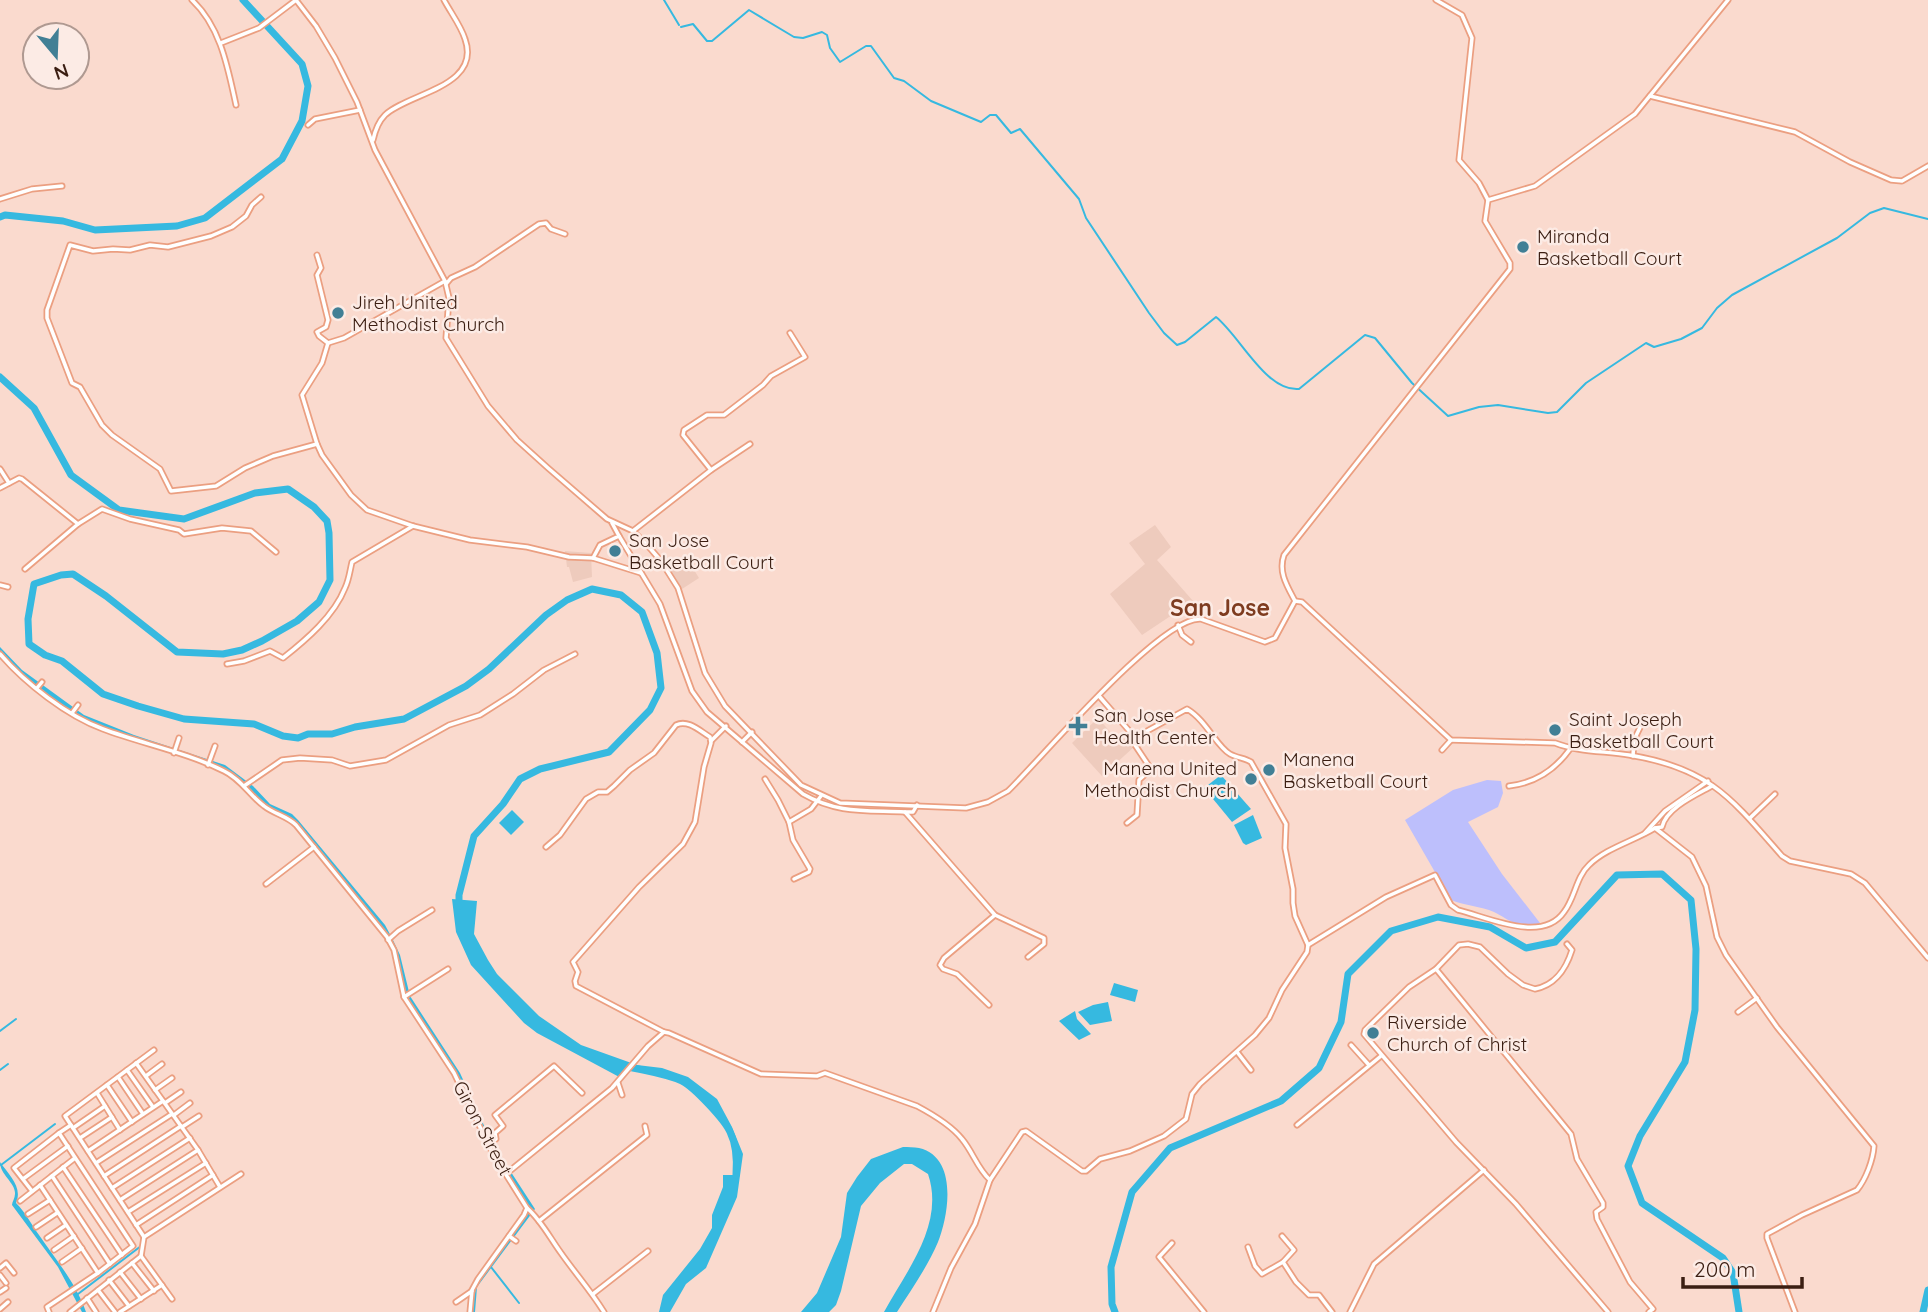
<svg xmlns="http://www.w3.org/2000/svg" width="1928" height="1312" font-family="Quicksand,sans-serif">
<rect width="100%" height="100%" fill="#fadace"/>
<g fill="#eecbbd">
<path d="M 1155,525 L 1171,547 L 1157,560 L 1193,601 L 1142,635 L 1110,594 L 1145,564 L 1129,543 Z"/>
<path d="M 565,551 L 591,553 L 592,577 L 573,582 L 569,567 L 567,567 Z"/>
<path d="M 686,557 L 699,578 L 682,589 L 669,568 Z"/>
<path d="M 1098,718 L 1120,743 L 1127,737 L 1135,746 L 1102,776 L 1072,743 Z"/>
</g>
<path fill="#bdbffc" d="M 1487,780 L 1501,781 L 1503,793 L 1498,807 L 1468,822 L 1502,874 L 1540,923 C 1521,932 1510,920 1494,912 C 1481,906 1465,906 1451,900 L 1405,820 L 1453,790 Z"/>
<g fill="#36b9e0">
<path d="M 0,647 L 22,670 L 84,715 L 134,735 L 225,765 L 253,786 L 270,804 L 292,814 L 298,820 L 385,925 L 392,938 L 400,955 L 410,996 L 460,1073 L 492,1143 L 535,1209 L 477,1287 L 475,1312 L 471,1312 L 475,1288 L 530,1209 L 491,1146 L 451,1065 L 407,997 L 396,951 L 294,820 L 266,806 L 227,770 L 104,728 L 79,717 L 25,678 L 0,652 Z"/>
<path d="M 1221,775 L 1251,809 L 1232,822 L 1204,788 Z"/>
<path d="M 512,810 L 524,822 L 511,835 L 499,823 Z"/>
<path d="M 1253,815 L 1262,838 L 1246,845 L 1243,843 L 1234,825 Z"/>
<path d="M 452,899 L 477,901 L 474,934 L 488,960 L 497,974 L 539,1016 L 581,1045 L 637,1065 L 662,1068 L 688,1077 L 717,1099 L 732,1127 L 743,1154 L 737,1197 L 706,1268 L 686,1284 L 670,1312 L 659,1312 L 663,1295 L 700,1249 L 712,1228 L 712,1215 L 723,1187 L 723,1175 L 736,1175 C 737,1162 736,1144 730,1132 C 724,1120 694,1086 682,1081 C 665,1074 647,1071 629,1067 L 623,1079 L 537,1033 L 524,1023 L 471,965 L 456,932 Z"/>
<path d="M 1114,983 L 1138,990 L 1135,1002 L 1110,995 Z"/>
<path d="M 1108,1002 L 1112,1021 L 1090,1025 L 1078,1012 L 1093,1005 Z"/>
<path d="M 1075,1011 L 1077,1019 L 1091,1034 L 1079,1040 L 1059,1021 Z"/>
<path d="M 903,1147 C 908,1147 914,1147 919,1148 C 958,1157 949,1215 938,1242 C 928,1266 911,1290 897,1312 L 884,1312 C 907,1270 945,1224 928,1174 L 912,1164 L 904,1164 L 880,1183 L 861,1206 L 841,1291 L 836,1305 L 829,1312 L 801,1312 L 817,1293 L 841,1237 L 847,1193 L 857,1177 L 871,1159 Z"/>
<path d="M 0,1162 C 9,1175 23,1187 16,1203 C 26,1213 31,1224 39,1235 C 56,1260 76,1283 86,1312 L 82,1312 L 58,1267 L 12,1205 C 12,1202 15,1198 15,1194 C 16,1183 0,1175 0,1162 Z"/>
</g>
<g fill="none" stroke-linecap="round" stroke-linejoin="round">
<g stroke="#36b9e0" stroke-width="2">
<path d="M 664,0 L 679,25"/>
<path d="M 681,27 L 693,24 L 707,41 L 712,41 L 749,10 L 794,37 L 803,38 L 822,32 L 827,35 L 830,48 L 840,62 L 866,46 L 871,46 L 894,78 L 904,81 L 931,101 L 981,122 L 990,115 L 996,115 L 1011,133 L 1020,129 L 1079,199 L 1086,218 L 1149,313 L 1164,333 L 1177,345 L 1185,342 L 1216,317 C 1240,336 1266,392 1299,389 L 1365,335 L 1375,338 L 1412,383 L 1448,416 L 1479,407 L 1498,405 L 1548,413 L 1557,412 L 1586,383 L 1646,343 L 1654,347 L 1681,339 L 1702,328 L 1717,308 L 1732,295 L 1837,238 L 1870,213 L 1884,208 L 1928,219"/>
<path d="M 0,1031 L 16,1019"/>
<path d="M 0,1070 L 8,1064"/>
<path d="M 1,1165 L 55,1124"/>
<path d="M 491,1267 L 519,1303"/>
<path d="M 78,1294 L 141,1246"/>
</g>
<g stroke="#36b9e0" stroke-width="7">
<path d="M 0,217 L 5,215 L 63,221 L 95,230 L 177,226 L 205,218 L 282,159 L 302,121 L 308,86 L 302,64 L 243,0"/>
<path d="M 0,377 L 34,408 L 71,475 L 119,510 L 184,519 L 255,493 L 288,489 L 314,507 L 327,521 L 329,533 L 330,580 L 319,602 L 297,621 L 262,641 L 242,650 L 223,654 L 177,652 L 106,596 L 73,574 L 61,575 L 34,584 L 28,619 L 29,644 L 45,655 L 62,661 L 103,694 L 138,706 L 184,719 L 254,724 L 283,736 L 298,738 L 308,734 L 332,734 L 355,727 L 404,719 L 466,686 L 489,669 L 546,615 L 567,600 L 592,589 L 621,595 L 642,612 L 657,653 L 661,688 L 650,710 L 609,752 L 540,769 L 520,779 L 503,804 L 474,836 L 459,895 L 459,906"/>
<path d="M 625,1066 C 644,1071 664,1073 682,1081 C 694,1087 725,1120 730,1132 C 736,1144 737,1162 736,1175"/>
<path d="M 1115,1312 L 1112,1304 L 1111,1267 L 1132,1192 L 1170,1148 L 1281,1101 L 1319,1068 L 1341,1022 L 1348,974 L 1391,931 L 1438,917 L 1490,927 L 1526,948 L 1555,942 L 1617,875 L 1662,874 L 1691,900 L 1696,949 L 1695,1010 L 1685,1062 L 1640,1136 L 1628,1166 L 1642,1203 L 1723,1258 L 1733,1273 L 1739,1312"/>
<path d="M 1923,1312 L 1928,1290"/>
</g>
<g stroke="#eb9f81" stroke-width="7">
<g id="minor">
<path d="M 192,0 C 221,27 228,69 236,105"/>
<path d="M 296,0 L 316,26 L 335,58 L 357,102 L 375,150 L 445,281 L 449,298 L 446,338 L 488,406 L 517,440 L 548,468 L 607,519 L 633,531 L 649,547 L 661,561 L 678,588 L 705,673 L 725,706 L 801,785 L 840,803 L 966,808 L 988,802 L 1008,791 C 1041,759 1161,616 1201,619 L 1265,642 L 1275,638 L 1295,601 C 1287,586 1278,572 1284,555 L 1510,269 L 1510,263 L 1485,221 L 1488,200 L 1535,186 L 1635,114 L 1728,0"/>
<path d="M 1436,0 L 1462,15 L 1472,38 L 1459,160 L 1479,183 L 1488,200"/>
<path d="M 221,43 L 259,28 L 296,0"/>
<path d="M 1650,96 L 1795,132 L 1850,162 L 1891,180 L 1902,181 L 1928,166"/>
<path d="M 308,125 L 315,119 L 360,110"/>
<path d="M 373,140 C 375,131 378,122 385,115 C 408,93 482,87 465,39 C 461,26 451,13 444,0"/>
<path d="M 261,197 L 252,205 L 246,216 L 232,227 L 211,236 L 168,247 L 150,245 L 130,250 L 113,249 L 93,251 L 70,245 L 47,310 L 47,318 L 72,383 L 80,387 L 102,425 L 112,435 L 160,469 L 171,491 L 216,486 L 245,468 L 273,456 L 317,444"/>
<path d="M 0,199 L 32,189 L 62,186"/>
<path d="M 317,255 L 321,268 L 317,275 L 328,320 L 326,327 L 317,332 L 319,336 L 328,343 L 322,363 L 302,395 L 317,444 L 322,455 L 351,495 L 367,510 L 413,526 L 470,540 L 527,547 L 569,557 L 593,558 L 600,545 L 619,536 L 612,523"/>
<path d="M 446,284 L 451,278 L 475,267 L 539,224 L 546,223 L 551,229 L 565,234"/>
<path d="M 328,343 L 344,338 L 445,281"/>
<path d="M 0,469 L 9,483"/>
<path d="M 711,470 L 683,435 L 684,430 L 707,415 L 724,415 L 763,385 L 771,376 L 805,357 L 790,333"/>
<path d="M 0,488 L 19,478 L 22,479 L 78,524 L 25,569"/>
<path d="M 78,524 L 102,509 L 130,519 L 179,530 L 184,534 L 222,528 L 251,531 L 276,552"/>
<path d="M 633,531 L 711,470 L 750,444"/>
<path d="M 619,536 L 660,604 L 692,691 L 707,712 L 803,794 C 838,814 866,810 905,812 L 913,812 L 917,805"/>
<path d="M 593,558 L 641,573"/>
<path d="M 0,585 L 8,587"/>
<path d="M 1295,601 L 1302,602 L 1451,740 L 1555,743 C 1578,752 1604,751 1629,755 C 1710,768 1732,799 1782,856 L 1790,861 L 1851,874 L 1865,883 L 1928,958"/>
<path d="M 1178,625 L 1182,635 L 1191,642"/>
<path d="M 0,654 C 25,683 67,716 103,729 C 143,744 186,752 224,771 C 241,779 250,796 264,806 C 274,814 287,816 296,825 L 387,937 L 394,950 L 404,997 L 454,1073 L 493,1154 L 527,1208 L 524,1215 L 478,1279 L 472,1290 L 470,1312"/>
<path d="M 227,664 L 244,661 L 270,651 L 283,658 C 306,640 334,616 345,588 C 349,580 350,570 352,562 L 413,526"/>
<path d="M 37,688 L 42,682"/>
<path d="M 1099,696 L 1132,734 L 1133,742 L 1149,766 L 1148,772 L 1139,780 L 1137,815 L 1127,823"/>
<path d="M 72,713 L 78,705"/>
<path d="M 711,741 L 726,726"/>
<path d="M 742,742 L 752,732"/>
<path d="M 1442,750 L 1451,740"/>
<path d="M 174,753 L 179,738"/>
<path d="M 1633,756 L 1634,740 L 1645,717"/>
<path d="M 208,765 L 215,746"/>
<path d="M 765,779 L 778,800 L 789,822 L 793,840 L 810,869 L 809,872 L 794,879"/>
<path d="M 244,786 L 282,760 L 300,758 L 332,760 L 350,766 L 386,760 L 449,725 L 480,715 L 513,694 L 544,670 L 575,654"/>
<path d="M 1509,786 C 1535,783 1555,770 1570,749"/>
<path d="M 905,812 L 995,915 L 1044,938 L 1044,944 L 1028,957"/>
<path d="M 1750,818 L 1775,794"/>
<path d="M 789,822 L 811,809 L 821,796"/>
<path d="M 1655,828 L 1692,857 L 1706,886 L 1717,937 L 1726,955 L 1777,1027 L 1874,1146 C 1873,1160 1866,1179 1857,1190 L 1802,1215 L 1767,1234 L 1767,1238 L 1795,1312"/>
<path d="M 1645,833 L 1665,811 L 1708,781"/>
<path d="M 546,847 L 560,835 L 586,799 L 598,792 L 607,792 L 614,786 L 630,770 L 654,753 L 676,725 C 688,719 700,731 710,737 L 711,743 L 704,767 L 695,822 L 683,844 L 639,887 L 573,962 L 578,972 L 575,981 L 576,986 L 664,1032"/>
<path d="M 266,884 L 314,847"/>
<path d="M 388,940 L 398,931 L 432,910"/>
<path d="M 1567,944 L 1572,950 C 1566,969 1556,985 1535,989 L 1523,985 L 1508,974 L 1480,947 L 1468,944 L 1459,945 L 1436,969 L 1409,987 L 1365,1030 L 1364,1034 L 1456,1142 L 1516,1204 L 1608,1312"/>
<path d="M 1308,945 L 1386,897 L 1435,875 L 1451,905 L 1458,910 C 1487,917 1542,944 1564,912 C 1575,898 1576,877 1589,865 C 1606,848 1634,841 1655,828 L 1662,827 C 1666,808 1696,795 1712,786"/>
<path d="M 1436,969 L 1571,1134 L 1577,1159 L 1603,1203 L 1603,1207 L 1596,1212 L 1597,1219 L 1630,1282 L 1653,1309 L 1649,1312"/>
<path d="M 404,997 L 448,969"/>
<path d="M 989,1005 L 957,974 L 943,969 L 940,965 L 944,958 L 995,915"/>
<path d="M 1738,1012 L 1757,998"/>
<path d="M 1351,1045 L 1369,1065"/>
<path d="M 1237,1052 L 1251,1070"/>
<path d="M 136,1063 L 198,1150 L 220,1187"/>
<path d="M 127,1070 L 153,1107"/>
<path d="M 146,1076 L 162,1064"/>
<path d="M 118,1077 L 143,1114"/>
<path d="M 618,1083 L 622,1095"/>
<path d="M 107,1085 L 132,1122"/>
<path d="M 155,1090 L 172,1078"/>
<path d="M 97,1093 L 120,1130"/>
<path d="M 165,1103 L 181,1092"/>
<path d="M 174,1115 L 190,1103"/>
<path d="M 1297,1125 L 1381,1056"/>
<path d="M 182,1127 L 199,1116"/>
<path d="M 73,1128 L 105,1106"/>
<path d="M 59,1133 L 71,1125"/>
<path d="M 80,1138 L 112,1117"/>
<path d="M 488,1144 L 496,1139 L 495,1133 L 503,1126 L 495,1115 L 554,1066 L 582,1093"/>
<path d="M 88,1151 L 163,1101"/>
<path d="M 96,1163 L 172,1114"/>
<path d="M 63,1167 L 122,1255"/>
<path d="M 506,1174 L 612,1088 L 648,1046 L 664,1032 L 669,1033 L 761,1074 L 817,1076 L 825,1073 L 917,1106 C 932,1114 951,1125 962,1139 C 973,1152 977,1168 990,1180"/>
<path d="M 52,1176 L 110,1264"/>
<path d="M 104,1176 L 181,1126"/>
<path d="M 23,1179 L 68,1146"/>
<path d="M 40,1185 L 98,1273"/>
<path d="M 112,1188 L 190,1138"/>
<path d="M 32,1191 L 14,1168 L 59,1133 L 133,1246 L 98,1273 L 47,1307 L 49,1312"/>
<path d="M 120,1200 L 198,1150"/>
<path d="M 20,1201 L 75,1158"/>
<path d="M 527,1208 C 541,1220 550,1238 561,1253 C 575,1273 591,1291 604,1312"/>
<path d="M 128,1212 L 206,1163"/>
<path d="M 28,1214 L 50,1200"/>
<path d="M 539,1221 L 647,1135 L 645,1126"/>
<path d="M 136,1225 L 213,1175"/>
<path d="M 36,1227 L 57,1213"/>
<path d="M 509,1236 L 516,1241"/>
<path d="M 1282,1236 L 1294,1250 L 1283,1262 L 1296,1282 L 1309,1295 L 1319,1295 L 1332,1312"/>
<path d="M 144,1237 L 65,1116 L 154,1050"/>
<path d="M 47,1238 L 66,1225"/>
<path d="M 1172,1243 L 1159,1257 L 1204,1312"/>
<path d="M 1248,1247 L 1255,1266 L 1262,1274 L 1283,1262"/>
<path d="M 54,1250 L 74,1236"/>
<path d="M 62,1262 L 82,1248"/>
<path d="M 132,1263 L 154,1291"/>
<path d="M 0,1268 L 6,1263 L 14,1273"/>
<path d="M 120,1272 L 141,1299"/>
<path d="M 0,1275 L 6,1283"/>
<path d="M 109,1280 L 129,1306"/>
<path d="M 98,1290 L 115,1312"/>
<path d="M 0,1292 L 6,1288"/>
<path d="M 593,1294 L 648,1251"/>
<path d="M 87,1298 L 96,1312"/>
<path d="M 172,1299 L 141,1256 L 144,1237 L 241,1174"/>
<path d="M 456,1302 L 472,1291"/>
<path d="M 0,1309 L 8,1302"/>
<path d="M 70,1312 L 141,1256"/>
<path d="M 120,1312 L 162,1285"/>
<path d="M 933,1312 L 951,1268 L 975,1224 L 990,1180 L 1022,1132 L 1026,1131 L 1082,1171 L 1086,1171 L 1100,1159 L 1130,1151 L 1164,1136 L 1186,1119 L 1192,1094 L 1200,1084 L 1255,1035 L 1269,1018 L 1282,990 L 1307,952 L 1308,945 L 1295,916 L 1293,903 L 1293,889 L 1285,848 L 1286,824 L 1251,762 C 1245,758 1237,758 1230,754 C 1217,747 1206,720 1187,709 L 1138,736 L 1132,734"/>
<path d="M 1350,1312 L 1374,1264 L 1484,1170"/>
</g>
</g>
<use href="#minor" stroke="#fff" stroke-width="3.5"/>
</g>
<g fill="#417f95" stroke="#fcebe5" stroke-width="2.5">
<circle cx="1523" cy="247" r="7"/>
<circle cx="338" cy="313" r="7"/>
<circle cx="615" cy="551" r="7"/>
<path d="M1074.5 715.5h7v7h7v7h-7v7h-7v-7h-7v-7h7z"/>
<circle cx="1555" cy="730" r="7"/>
<circle cx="1269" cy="770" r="7"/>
<circle cx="1251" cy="779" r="7"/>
<circle cx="1373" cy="1033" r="7"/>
</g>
<g text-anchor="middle" stroke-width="5" stroke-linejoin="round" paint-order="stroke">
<g font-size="19" fill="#3b1e12" stroke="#fcebe5" text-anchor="start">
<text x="1537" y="243">Miranda<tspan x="1537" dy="22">Basketball Court</tspan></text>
<text x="352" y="309">Jireh United<tspan x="352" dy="22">Methodist Church</tspan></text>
<text x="629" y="547">San Jose<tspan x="629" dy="22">Basketball Court</tspan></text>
<text x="1094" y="722">San Jose<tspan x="1094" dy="22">Health Center</tspan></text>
<text x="1569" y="726">Saint Joseph<tspan x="1569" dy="22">Basketball Court</tspan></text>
<text x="1283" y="766">Manena<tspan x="1283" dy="22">Basketball Court</tspan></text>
<text x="1237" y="775" text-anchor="end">Manena United<tspan x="1237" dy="22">Methodist Church</tspan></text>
<text x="1387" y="1029">Riverside<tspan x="1387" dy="22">Church of Christ</tspan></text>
</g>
<g font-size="19" fill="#3b1e12" stroke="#fcebe5">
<text transform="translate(483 1128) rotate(62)" y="7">Giron Street</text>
</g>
<g font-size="23" font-weight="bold" fill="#7e3c20" stroke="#fcebe5">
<text x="1220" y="616">San Jose</text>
</g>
</g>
<g transform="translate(56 56) rotate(161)"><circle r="33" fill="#fcebe5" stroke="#af9991" stroke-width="2"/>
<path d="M0-5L12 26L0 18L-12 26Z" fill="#417f95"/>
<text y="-10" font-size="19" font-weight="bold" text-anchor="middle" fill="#3b1e12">N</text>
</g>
<path d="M1683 1277v10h119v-10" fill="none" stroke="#3b1e12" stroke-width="3.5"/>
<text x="1694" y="1277" font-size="21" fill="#3b1e12" stroke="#fcebe5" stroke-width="5" paint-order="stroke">200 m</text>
</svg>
